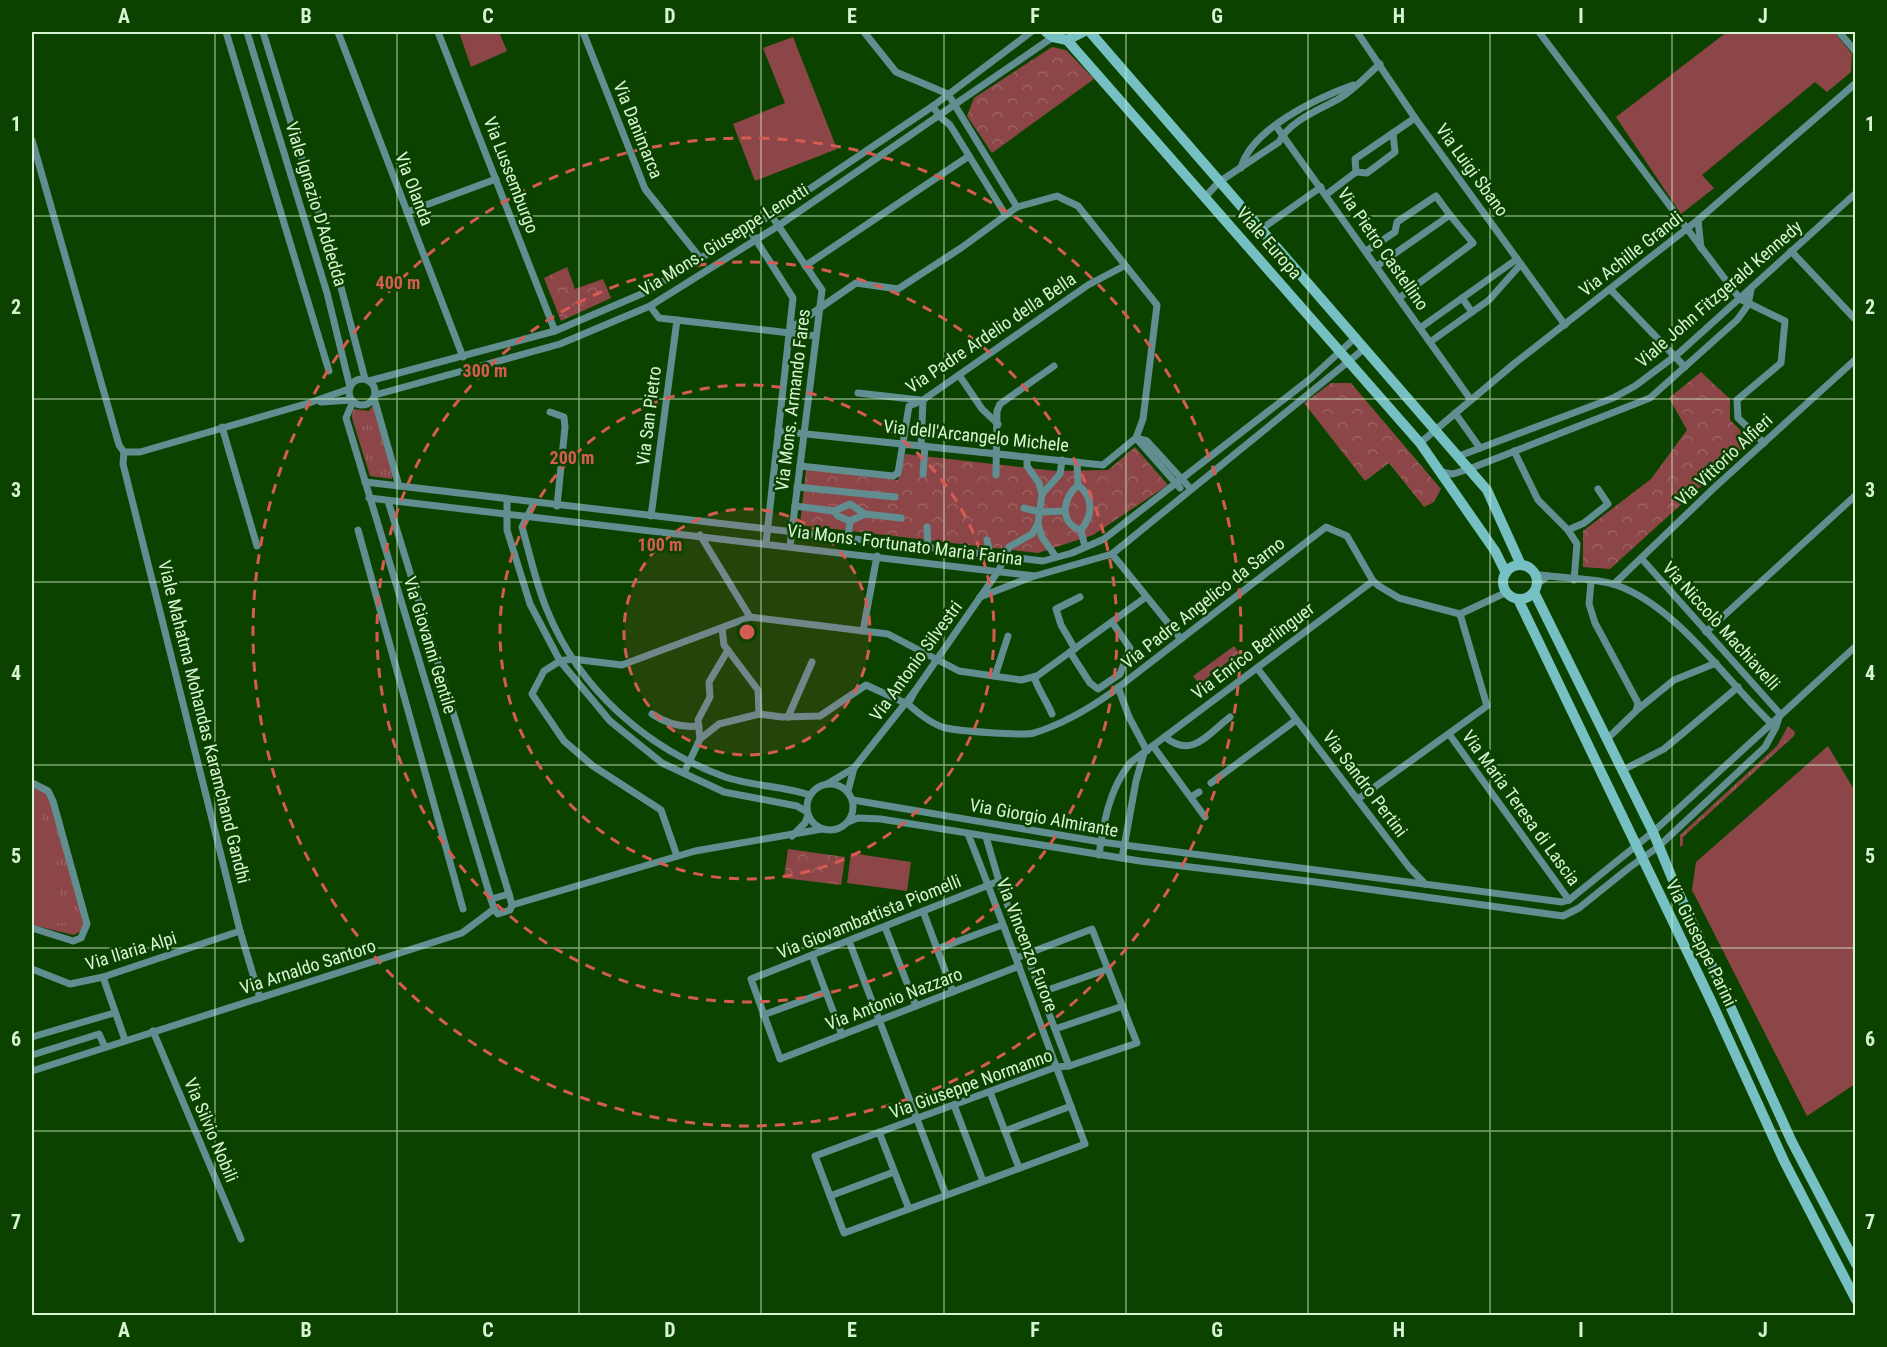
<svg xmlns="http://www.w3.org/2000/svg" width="1887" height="1347" font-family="'Roboto Condensed',sans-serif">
<defs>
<pattern id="grass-tufts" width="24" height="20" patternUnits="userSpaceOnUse" patternTransform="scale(1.5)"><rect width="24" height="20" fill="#8d4647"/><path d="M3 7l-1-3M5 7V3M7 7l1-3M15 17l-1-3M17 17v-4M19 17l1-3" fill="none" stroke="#9c6161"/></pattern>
<pattern id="park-crowns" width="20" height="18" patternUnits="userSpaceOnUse" patternTransform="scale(1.5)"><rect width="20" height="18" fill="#8d4647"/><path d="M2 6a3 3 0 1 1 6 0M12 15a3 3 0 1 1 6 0" fill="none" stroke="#9c6161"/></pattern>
</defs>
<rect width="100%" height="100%" fill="#0c4200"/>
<g fill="url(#grass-tufts)">
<path d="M 373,405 L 393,475 L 392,479 L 370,476 L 352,418 L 353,409 L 369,411 Z"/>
<path d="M 1788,726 L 1795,732 L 1794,736 L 1683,837 L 1683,845 L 1680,847 L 1680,835 L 1777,746 Z"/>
<path d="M 32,785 L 48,794 L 85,920 L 81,931 L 74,935 L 32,925 L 32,854 L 38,804 L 32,806 Z"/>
</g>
<g fill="url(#park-crowns)">
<path d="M 1052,47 L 1066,50 L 1094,79 L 992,153 L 967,116 L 974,98 Z"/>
<path d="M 567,267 L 575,289 L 603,279 L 611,298 L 561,321 L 544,278 Z"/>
<path d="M 1701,372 L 1730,399 L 1730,420 L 1751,441 L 1610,569 L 1583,567 L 1583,531 L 1651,479 L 1687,430 L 1669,398 Z"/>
<path d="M 1331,383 L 1351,383 L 1441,489 L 1434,502 L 1424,507 L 1389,463 L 1365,481 L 1304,403 Z"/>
<path d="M 1135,447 L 1168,485 L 1093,535 L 1038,553 L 800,525 L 806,469 L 898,480 L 905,454 L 1056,471 L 1108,470 Z"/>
<path d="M 1234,646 L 1239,653 L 1199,684 L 1193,676 Z"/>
<path d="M 788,849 L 845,857 L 841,885 L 784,878 Z"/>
</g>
<g fill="#8d4647">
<path d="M 459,32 L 499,32 L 507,51 L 471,67 Z"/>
<path d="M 1727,32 L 1834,32 L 1852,54 L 1851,72 L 1827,92 L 1815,82 L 1702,175 L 1714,188 L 1681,214 L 1616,117 Z"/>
<path d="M 793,37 L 837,149 L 755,181 L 733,124 L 785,103 L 763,48 Z"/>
<path d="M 1828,746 L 1855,791 L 1855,1084 L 1807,1116 L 1692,890 L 1696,862 Z"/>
<path d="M 38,804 L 66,924 L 48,922 L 32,915 L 32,806 Z"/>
<path d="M 851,853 L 911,862 L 907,891 L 847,883 Z"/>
</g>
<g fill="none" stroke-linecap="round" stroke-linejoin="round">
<g stroke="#618e91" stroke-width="7">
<path d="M 226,32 L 329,371"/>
<path d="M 247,32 L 327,293 L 350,387"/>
<path d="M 263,32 L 337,272 L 365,379"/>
<path d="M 338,32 L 463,357"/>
<path d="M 438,32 L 555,331"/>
<path d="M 583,32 L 645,189 L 701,259"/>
<path d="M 864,32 L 896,72 L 948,94 L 1017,207"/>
<path d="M 1357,32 L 1415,118 L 1565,325"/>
<path d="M 1539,32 L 1740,299 L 1785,321 L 1781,363 L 1737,400 L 1738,418 L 1764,443"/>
<path d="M 1839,32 L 1856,52"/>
<path d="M 933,106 L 939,116 L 950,125 L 1005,214"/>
<path d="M 1276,126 L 1471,400"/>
<path d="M 32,140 L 119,445 L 124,452 L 123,464 L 240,931 L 260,998"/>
<path d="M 1241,168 C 1251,129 1317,98 1353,85"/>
<path d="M 1356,172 L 1355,159 L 1415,118"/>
<path d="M 1356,172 L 1367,173 L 1395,152 L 1393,133"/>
<path d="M 1327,194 L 1356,172"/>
<path d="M 1206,196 L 1219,182 L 1279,142 C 1290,120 1320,110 1340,98 C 1354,90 1367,75 1380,64"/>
<path d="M 407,212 L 496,179"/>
<path d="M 771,215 L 822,290 L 790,546"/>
<path d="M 1698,220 L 1701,248"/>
<path d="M 749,229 L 793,298 L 766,543"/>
<path d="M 1260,230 L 1321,187"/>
<path d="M 1366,251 L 1395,232 L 1397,222 L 1436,196 L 1450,215 L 1377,266"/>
<path d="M 1791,251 L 1856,320"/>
<path d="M 805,266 L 969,156"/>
<path d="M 1610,289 L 1685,367"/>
<path d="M 1399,298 L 1473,243 L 1450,215"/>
<path d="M 1462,298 L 1472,312"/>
<path d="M 650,306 L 659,318 L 816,336"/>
<path d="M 791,328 L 856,283 L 898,289 L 961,248 L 1017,207 L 1057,196 L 1078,206 L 1157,305 L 1143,419 L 1136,438"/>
<path d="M 1420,328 L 1517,259"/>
<path d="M 1430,342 L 1489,300 L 1521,264"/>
<path d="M 959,375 L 982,409 L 998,424"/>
<circle cx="362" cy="392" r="13"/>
<path d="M 369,381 L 555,331 L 646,292 L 771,215 L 933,106 L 1031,32"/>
<path d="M 858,393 L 920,400"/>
<path d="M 375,395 L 560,344 L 650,306 L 778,226 L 1053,37"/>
<path d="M 374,398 L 399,486"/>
<path d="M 353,401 L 346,418 L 494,909 L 498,914 L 510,910 L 512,905 L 695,851 L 822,829"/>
<path d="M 321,402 L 351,400"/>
<path d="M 550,412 L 564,417 L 565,427 L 557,506"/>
<path d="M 1455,413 L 1480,448"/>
<path d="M 222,427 L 257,546"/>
<path d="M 778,431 L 1103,465 L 1136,438"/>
<path d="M 1136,438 L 1147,441 L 1190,488"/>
<path d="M 1136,438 L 1180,488"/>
<path d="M 1420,443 L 1515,363 L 1698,220 L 1856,83"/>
<path d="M 921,446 L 923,400"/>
<path d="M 1514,451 L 1538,500 L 1568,530"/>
<path d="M 124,452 L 140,452 L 309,403 L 349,389"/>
<path d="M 1459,456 L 1613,398 L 1635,386 L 1679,353 L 1856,193"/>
<path d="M 1077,462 L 1078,485 C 1063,497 1058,523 1081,530 L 1085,547"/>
<path d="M 800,466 L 893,476 L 898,473 L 909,406 L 923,400 L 1088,285 L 1124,266"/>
<path d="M 1440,472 L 1453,474 L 1469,469 L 1650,398 L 1737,320 L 1748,305 L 1751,289"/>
<path d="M 923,474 L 925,446"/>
<path d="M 996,475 L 997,411 L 1000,404 L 1054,366"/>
<path d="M 365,482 L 1043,561 L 1072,553 L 1104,539 L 1310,379 L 1356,337"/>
<path d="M 1078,485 C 1094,497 1093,515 1081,530"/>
<path d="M 797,487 L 895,497"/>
<path d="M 1042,494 L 1060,474 L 1062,460"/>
<path d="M 369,498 L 1035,576 L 1112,554 L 1365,348"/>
<path d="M 507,500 L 507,530 L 530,604 L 560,661 L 610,721 L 662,763 L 724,792 L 797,806 L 807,812"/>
<path d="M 388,501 L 509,894"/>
<path d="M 534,503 L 522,527 C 530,555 536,584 547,610 C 579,689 646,748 725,777 C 752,786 782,786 810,795"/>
<path d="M 795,506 L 834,511 L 838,516 L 850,521 L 865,514 L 901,518"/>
<path d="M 1024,508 L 1040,512 L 1065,511"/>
<path d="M 834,511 L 850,504 L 865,514"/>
<path d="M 651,516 L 677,320"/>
<path d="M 1038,524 L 1042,537 L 1056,557"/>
<path d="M 927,527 L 928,548"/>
<path d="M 358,530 L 463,909"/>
<path d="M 700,535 L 750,617"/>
<path d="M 848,539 L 850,521"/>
<path d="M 987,540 L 990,555"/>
<path d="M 1112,554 L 1181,639"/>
<path d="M 1641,558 L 1780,714"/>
<path d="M 1534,574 C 1560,579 1592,577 1616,585 C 1677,606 1726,681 1772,724"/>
<path d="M 1574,580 L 1577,544 L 1568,530 L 1584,523 L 1608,504 L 1598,489"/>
<path d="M 1591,582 L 1589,604 L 1595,623 L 1638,703 L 1636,711 L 1607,739"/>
<path d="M 1614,584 L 1715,487 L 1856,359"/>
<path d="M 1536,585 L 1548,576"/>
<path d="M 980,597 L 1034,576"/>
<path d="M 722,628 L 724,645 L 758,690 L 759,714 L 782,717 L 820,716 L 866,685 L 905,703"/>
<path d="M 863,631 L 877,556"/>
<path d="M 1706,632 L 1856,495"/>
<path d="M 1075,649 L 1061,625 L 1056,609 L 1080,597"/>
<path d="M 1070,652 L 1090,683 L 1098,689 L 1120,674 L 1130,648 L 1112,622"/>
<path d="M 1257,668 L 1409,867 L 1425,884"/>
<path d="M 995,676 L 1008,636"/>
<path d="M 1034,677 C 1039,691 1046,700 1052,714"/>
<path d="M 1118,687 L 1129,717 L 1147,751"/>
<path d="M 915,691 L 908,704 C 918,713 932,725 946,728 C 959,731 1023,736 1034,733 C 1063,724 1087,710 1111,693 L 1326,527 L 1347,536 L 1373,581 L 1379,586 L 1399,598 L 1460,614 L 1507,592"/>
<path d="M 1637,710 L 1674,680 L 1716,663"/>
<path d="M 652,714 C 667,724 681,728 699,726"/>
<path d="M 788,717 L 812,662"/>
<path d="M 1449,734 L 1569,900"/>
<path d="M 1165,737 C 1192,759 1207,735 1230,717"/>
<path d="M 700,739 L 698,720 L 710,697 L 709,682 L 728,650"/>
<path d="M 1153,746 L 1205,817"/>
<path d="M 1623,770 L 1664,749 L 1738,687"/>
<path d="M 684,773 L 700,739 L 719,724 L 759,714"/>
<path d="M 32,783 L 48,791 L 53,801 L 87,924 L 81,938 L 73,941 L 32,928"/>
<path d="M 1211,783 L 1296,720"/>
<circle cx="830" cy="807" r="23"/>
<path d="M 827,784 L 854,768 L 915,691 L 999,570 L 1009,547 L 1032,534 L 1038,524 L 1042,494 L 1039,483 L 1027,466 L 1027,457"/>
<path d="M 848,791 L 854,768"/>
<path d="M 1191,797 L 1199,792"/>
<path d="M 1358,799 L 1487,706 L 1460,614"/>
<path d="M 853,800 L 1101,842 L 1562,902 L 1569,900 L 1653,832 L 1856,646"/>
<path d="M 848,822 L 858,818 L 881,819 L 1140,861 L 1316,882 L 1563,916 L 1579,908 L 1630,867 L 1658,847 L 1765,747 L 1776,727 L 1780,714"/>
<path d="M 968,834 C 1009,937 1046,1040 1085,1144 L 844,1233 L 815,1156 L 1056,1067 L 1069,1066 L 1137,1043 L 1092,929 L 1016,958"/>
<path d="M 792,836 L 805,823 L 808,815"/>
<path d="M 986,837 L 1001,888 L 1069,1066"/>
<path d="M 1099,855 C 1104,821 1109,789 1131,762 L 1373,581"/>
<path d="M 677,856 L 661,810 L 593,766 L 564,741 L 532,694 L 544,671 L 560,661 L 572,659 L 622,665 L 750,617 L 888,634 L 959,671 L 1021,680 L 1037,676 L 1146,597"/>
<path d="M 1122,858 L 1136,781 L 1144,753"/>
<path d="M 999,881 L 751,979 L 780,1059 L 1019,966"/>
<path d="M 491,899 L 509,894 L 512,905"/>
<path d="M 923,911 L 953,992"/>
<path d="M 885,927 L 916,1006"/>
<path d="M 849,941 L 946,1195"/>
<path d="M 937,949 L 1002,925"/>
<path d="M 812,955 L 842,1035"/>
<path d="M 32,969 L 70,984 L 103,977 L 240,931"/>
<path d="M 103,977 L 125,1040"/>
<path d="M 1042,992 L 1108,969"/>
<path d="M 763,1015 L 826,992"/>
<path d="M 1055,1029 L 1123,1006"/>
<path d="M 153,1031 L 241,1239"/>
<path d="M 32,1037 L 114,1013"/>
<path d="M 32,1055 L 99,1034 L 105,1047"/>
<path d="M 32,1071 L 462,933 L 494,909"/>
<path d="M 990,1092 L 1019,1168"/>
<path d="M 954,1105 L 983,1181"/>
<path d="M 1005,1131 L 1071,1106"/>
<path d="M 879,1132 L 909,1209"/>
<path d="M 830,1196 L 894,1172"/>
</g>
<g stroke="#76c0c4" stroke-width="10">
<path d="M 1046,32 L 1053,37 L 1067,40 L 1083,32"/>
<path d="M 1090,32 L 1487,490 L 1521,565"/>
<path d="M 1067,40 L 1420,443 L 1495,551 L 1506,573"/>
<circle cx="1520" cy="582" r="17"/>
<path d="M 1534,592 L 1653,832 L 1672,878 L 1791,1140 L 1856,1264"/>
<path d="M 1518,599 L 1712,1003 L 1784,1161 L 1856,1300"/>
</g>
</g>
<path fill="none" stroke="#d8f5d3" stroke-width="1.5" stroke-opacity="0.55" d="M 215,32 L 215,1316M 397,32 L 397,1316M 579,32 L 579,1316M 761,32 L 761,1316M 944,32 L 944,1316M 1126,32 L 1126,1316M 1308,32 L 1308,1316M 1490,32 L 1490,1316M 1672,32 L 1672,1316M 32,216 L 1856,216M 32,399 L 1856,399M 32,582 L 1856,582M 32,765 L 1856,765M 32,948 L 1856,948M 32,1131 L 1856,1131"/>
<circle cx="747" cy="632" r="123" fill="#d65b53" fill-opacity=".12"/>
<g fill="none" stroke="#d65b53" stroke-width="3" stroke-dasharray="10 8">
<circle cx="747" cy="632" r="123"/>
<circle cx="747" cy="632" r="247"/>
<circle cx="747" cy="632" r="370"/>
<circle cx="747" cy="632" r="494"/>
</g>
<g text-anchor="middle" stroke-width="5" stroke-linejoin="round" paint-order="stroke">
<g font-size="18" fill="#d8f5d3" stroke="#0c4200">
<text transform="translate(638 130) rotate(68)" y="6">Via Danimarca</text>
<text transform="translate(1472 170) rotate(54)" y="6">Via Luigi Sbano</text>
<text transform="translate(511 175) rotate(69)" y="6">Via Lussemburgo</text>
<text transform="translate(414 189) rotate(69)" y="6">Via Olanda</text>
<text transform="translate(316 204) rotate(73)" y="6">Viale Ignazio D'Addedda</text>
<text transform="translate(724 240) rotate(-32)" y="6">Via Mons. Giuseppe Lenotti</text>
<text transform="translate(1269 243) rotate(49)" y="6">Viale Europa</text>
<text transform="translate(1383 249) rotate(55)" y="6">Via Pietro Castellino</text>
<text transform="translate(1631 254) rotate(-38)" y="6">Via Achille Grandi</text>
<text transform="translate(1719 294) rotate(-41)" y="6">Viale John Fitzgerald Kennedy</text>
<text transform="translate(991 333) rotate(-34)" y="6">Via Padre Ardelio della Bella</text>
<text transform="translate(793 400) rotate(-83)" y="6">Via Mons. Armando Fares</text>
<text transform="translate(649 416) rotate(-83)" y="6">Via San Pietro</text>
<text transform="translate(976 436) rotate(6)" y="6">Via dell'Arcangelo Michele</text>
<text transform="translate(1724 460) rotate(-43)" y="6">Via Vittorio Alfieri</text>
<text transform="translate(905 545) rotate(7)" y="6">Via Mons. Fortunato Maria Farina</text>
<text transform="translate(1203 603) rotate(-38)" y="6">Via Padre Angelico da Sarno</text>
<text transform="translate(1721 626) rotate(48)" y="6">Via Niccolò Machiavelli</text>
<text transform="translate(430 645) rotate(73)" y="6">Via Giovanni Gentile</text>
<text transform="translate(1253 651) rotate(-37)" y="6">Via Enrico Berlinguer</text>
<text transform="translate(916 661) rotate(-54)" y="6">Via Antonio Silvestri</text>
<text transform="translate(204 722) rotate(76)" y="6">Viale Mahatma Mohandas Karamchand Gandhi</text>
<text transform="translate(1365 784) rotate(53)" y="6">Via Sandro Pertini</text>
<text transform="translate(1521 808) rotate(54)" y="6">Via Maria Teresa di Lascia</text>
<text transform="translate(1044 818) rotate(10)" y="6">Via Giorgio Almirante</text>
<text transform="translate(869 917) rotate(-22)" y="6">Via Giovambattista Piomelli</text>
<text transform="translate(1701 943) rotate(64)" y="6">Via Giuseppe Parini</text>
<text transform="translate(1027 945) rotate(69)" y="6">Via Vincenzo Furore</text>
<text transform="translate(131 951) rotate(-17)" y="6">Via Ilaria Alpi</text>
<text transform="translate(308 967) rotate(-18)" y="6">Via Arnaldo Santoro</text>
<text transform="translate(894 999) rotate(-21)" y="6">Via Antonio Nazzaro</text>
<text transform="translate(971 1084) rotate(-20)" y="6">Via Giuseppe Normanno</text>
<text transform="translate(211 1130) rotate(67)" y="6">Via Silvio Nobili</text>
</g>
</g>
<circle cx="747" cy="632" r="9" fill="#d65b53" stroke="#0c4200" stroke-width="3"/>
<g font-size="18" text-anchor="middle" font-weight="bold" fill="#d65b53" stroke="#0c4200" stroke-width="5" stroke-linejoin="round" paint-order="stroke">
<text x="398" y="289">400 m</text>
<text x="485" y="377">300 m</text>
<text x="572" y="464">200 m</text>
<text x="660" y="551">100 m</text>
</g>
<rect width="1887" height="1347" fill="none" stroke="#0c4200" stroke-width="66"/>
<rect x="33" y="33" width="1821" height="1281" fill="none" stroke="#d8f5d3" stroke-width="2"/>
<g font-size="20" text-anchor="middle" font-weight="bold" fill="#d8f5d3">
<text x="124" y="23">A</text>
<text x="306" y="23">B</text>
<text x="488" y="23">C</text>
<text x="670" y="23">D</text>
<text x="852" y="23">E</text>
<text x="1035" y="23">F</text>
<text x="1217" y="23">G</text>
<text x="1399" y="23">H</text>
<text x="1581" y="23">I</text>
<text x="1763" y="23">J</text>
<text x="16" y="131">1</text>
<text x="1870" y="131">1</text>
<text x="16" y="314">2</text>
<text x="1870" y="314">2</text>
<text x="16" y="497">3</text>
<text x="1870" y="497">3</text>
<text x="16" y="680">4</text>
<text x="1870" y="680">4</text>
<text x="16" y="863">5</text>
<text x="1870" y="863">5</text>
<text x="16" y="1046">6</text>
<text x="1870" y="1046">6</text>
<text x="16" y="1229">7</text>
<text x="1870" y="1229">7</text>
<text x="124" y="1337">A</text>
<text x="306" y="1337">B</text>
<text x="488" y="1337">C</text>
<text x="670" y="1337">D</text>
<text x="852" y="1337">E</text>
<text x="1035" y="1337">F</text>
<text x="1217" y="1337">G</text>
<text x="1399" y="1337">H</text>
<text x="1581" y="1337">I</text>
<text x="1763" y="1337">J</text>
</g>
</svg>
